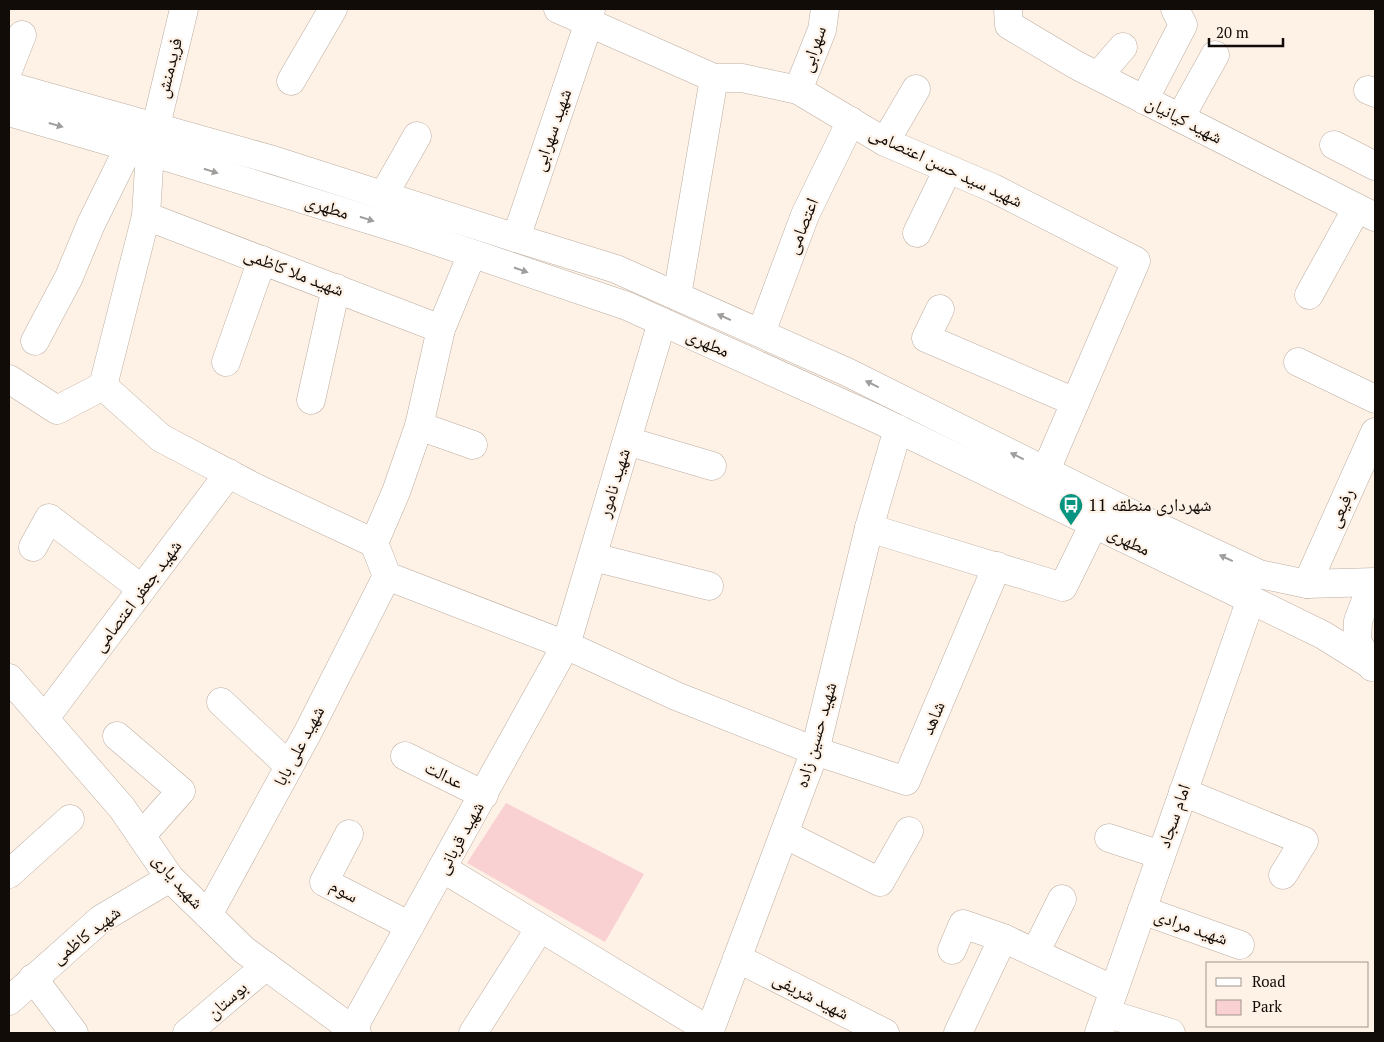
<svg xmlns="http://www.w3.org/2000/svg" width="1384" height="1042" font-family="'PT Serif','Noto Naskh Arabic',serif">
<rect width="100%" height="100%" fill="#fef1e6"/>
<path fill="#fad1d3" d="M 506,803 L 644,874 L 605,942 L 467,863 Z"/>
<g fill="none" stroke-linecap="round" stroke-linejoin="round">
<g stroke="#bcada0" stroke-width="29">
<g id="minor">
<path d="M 558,9 L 714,78 L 742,78 L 798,90 L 885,142 L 993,188 L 1136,261 L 1046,470"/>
<path d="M 1008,9 L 1009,25 L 1076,65 L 1375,217"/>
<path d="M 9,68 L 22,35"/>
<path d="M 1098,76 L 1123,47"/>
<path d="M 291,81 L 333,9"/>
<path d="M 798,90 L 822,30 L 825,9"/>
<path d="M 1368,90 L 1375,93"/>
<path d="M 1144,100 L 1183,25 L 1175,9"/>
<path d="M 1180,118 L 1215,55"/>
<path d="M 885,142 L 916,89"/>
<path d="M 1334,145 L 1375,166"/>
<path d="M 383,196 L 417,136"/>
<path d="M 146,216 L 441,329"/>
<path d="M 917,233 L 948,169"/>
<path d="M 516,238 L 589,22 L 591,9"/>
<path d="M 472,254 L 441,329 L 419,426 L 396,492 L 374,543 L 387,576 L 566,645 L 676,696 L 815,751 L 906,781 L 997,566"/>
<path d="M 1309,295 L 1357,208"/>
<path d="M 677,296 L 714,78"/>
<path d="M 940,309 L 926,338 L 1075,402"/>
<path d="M 761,333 L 805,215 L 851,121"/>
<path d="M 35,341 L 69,277 L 91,224 L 129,147"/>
<path d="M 226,362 L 262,260"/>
<path d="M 1298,362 L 1375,399"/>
<path d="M 9,379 L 57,410 L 103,386 L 146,216 L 150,151 L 184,9"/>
<path d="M 103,386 L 161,438 L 256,488 L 374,543"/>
<path d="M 311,400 L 336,288"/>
<path d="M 419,426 L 473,445"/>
<path d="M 627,441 L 712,466"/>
<path d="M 869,528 L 1063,587 L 1094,524"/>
<path d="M 33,547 L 49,518 L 142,589"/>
<path d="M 593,557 L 709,586"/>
<path d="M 1307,584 L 1375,432"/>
<path d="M 9,678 L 122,808 L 170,878 L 244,950 L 357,1033"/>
<path d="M 221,702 L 289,766"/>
<path d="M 45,718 L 229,473"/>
<path d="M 117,736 L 181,791 L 141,836"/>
<path d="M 405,756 L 484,795"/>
<path d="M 1183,792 L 1304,841 L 1283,875"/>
<path d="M 349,834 L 324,882 L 410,926"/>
<path d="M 784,834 L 880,882 L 909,831"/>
<path d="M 1109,838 L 1161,855"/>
<path d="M 442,868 L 710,1031"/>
<path d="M 9,874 L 70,819"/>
<path d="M 1142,910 L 1240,945"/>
<path d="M 208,915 L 308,732 L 387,576"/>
<path d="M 952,950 L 963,924 L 1003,938 L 1114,990"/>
<path d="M 1035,953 L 1062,899"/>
<path d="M 737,958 L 885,1033"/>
<path d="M 33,978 L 74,1033"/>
<path d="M 9,1001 L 101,919 L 170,878"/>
<path d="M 1106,1013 L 1171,1033"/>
<path d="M 352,1030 L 566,645 L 662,322"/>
<path d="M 187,1033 L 266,966"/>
<path d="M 473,1033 L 540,928"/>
<path d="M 709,1033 L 815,751 L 869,528 L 898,429"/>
<path d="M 958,1033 L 1003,938"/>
<path d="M 1099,1033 L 1251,599"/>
</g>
</g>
<g stroke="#bcada0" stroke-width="29">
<g id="major">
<path d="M 9,86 L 273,160 L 516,238 L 616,269 L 847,372 L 1150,523 L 1259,574 L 1307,584 L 1375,582"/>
<path d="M 9,112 L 129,147 L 150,151 L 170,158 L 412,233 L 627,306 L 877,419 L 1231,590 L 1323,635 L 1371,665"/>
<path d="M 1372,667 L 1357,641 L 1358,621 L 1367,597 L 1375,591"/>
</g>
</g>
<use href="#minor" stroke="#fff" stroke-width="28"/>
<use href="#major" stroke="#fff" stroke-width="28"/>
</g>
<defs><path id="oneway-solid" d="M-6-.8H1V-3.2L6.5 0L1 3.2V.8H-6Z" transform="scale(1.25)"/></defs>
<g fill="#a09e9c">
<use href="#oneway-solid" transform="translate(56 125) rotate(16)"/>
<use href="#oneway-solid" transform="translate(211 171) rotate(17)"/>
<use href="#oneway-solid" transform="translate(367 219) rotate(17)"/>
<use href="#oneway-solid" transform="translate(521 270) rotate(19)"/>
<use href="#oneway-solid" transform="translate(724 317) rotate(-156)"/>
<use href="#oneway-solid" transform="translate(872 384) rotate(-154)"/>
<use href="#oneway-solid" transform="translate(1017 456) rotate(-154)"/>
<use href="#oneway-solid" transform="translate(1226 558) rotate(-155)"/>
</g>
<defs>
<g id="bus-pin" transform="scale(1.25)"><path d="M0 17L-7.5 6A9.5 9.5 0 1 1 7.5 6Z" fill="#079480" stroke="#fef1e6"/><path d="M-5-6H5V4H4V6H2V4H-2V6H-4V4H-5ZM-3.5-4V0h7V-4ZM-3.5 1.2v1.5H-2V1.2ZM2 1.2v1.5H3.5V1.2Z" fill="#fff"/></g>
</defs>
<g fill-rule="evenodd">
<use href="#bus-pin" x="1071" y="505"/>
</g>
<g text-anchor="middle" stroke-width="4.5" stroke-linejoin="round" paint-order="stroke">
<g font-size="18" fill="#110c08" stroke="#fef1e6">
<text transform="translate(813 49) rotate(-71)" y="6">سهرابی</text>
<text transform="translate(169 68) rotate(-76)" y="6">فریدمنش</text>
<text transform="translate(1184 120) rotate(27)" y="6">شهید کیانیان</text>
<text transform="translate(552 130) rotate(-71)" y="6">شهید سهرابی</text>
<text transform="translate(946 167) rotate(25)" y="6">شهید سید حسن اعتصامی</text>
<text transform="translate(327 207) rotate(17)" y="6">مطهری</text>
<text transform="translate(802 226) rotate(-68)" y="6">اعتصامی</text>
<text transform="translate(294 272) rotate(21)" y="6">شهید ملا کاظمی</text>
<text transform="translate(708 343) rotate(24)" y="6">مطهری</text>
<text transform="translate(614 483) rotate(-73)" y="6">شهید نامور</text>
<text transform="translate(1341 508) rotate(-66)" y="6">رفیعی</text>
<text transform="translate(1129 541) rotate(26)" y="6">مطهری</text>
<text transform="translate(137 596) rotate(-53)" y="6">شهید جعفر اعتصامی</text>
<text transform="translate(933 718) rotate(-67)" y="6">شاهد</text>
<text transform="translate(816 735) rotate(-74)" y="6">شهید حسین زاده</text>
<text transform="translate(299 746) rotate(-62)" y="6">شهید علی بابا</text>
<text transform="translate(444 775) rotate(26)" y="6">عدالت</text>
<text transform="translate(1174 816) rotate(-71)" y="6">امام سجاد</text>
<text transform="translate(460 838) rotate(-61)" y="6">شهید قربانی</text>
<text transform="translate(178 881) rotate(49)" y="6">شهید یاری</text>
<text transform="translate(344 891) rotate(29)" y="6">سوم</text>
<text transform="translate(1191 927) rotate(19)" y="6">شهید مرادی</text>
<text transform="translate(86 935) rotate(-38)" y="6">شهید کاظمی</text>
<text transform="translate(811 996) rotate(27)" y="6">شهید شریفی</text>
<text transform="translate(227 1000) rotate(-41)" y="6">بوستان</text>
</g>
<g font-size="18" fill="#110c08" stroke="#fef1e6" text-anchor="start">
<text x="1088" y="511">شهرداری منطقه 11</text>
</g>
</g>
<rect width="1384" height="1042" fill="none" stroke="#110c08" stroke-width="20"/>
<rect x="1206" y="962" width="162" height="65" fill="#fef1e6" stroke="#9f958d"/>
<rect x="1216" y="978" width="25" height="8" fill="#ffffff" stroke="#9f958d"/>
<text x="1252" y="987" font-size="15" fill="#110c08">Road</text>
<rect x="1216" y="1000" width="25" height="15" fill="#fad1d3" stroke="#9f958d"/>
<text x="1252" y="1012" font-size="15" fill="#110c08">Park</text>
<path d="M1209 38v8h74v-8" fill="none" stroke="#110c08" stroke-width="2.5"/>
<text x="1216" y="38" font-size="15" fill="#110c08" stroke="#fef1e6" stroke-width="4" paint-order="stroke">20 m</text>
</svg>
